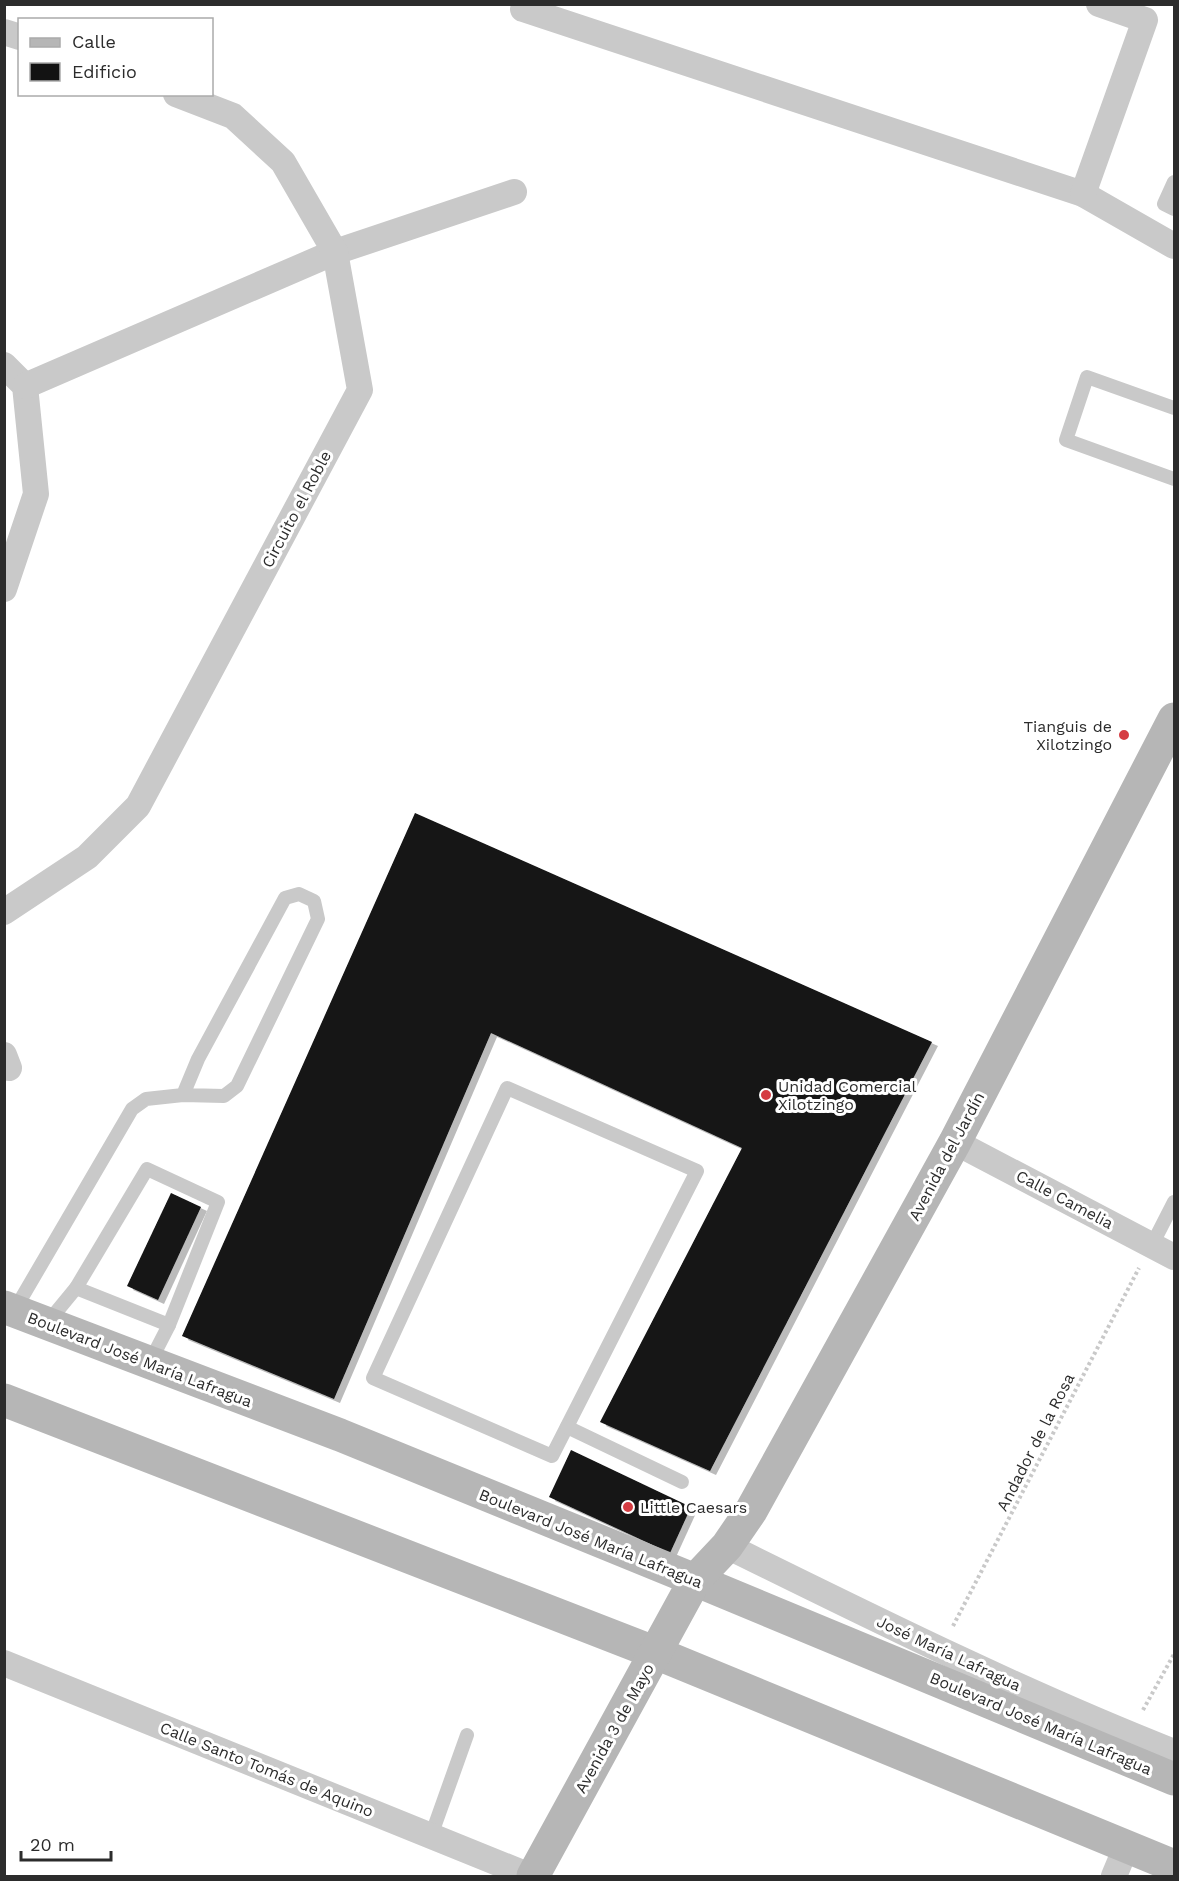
<svg xmlns="http://www.w3.org/2000/svg" width="1179" height="1881" font-family="'Work Sans',sans-serif">
<defs>
<filter id="shadow"><feDropShadow dx="6" dy="4" stdDeviation="0" flood-color="#0004"/></filter>
</defs>
<rect width="100%" height="100%" fill="#fff"/>
<g fill="#131313" filter="url(#shadow)">
<path d="M 415,813 L 932,1042 L 710,1471 L 600,1422 L 742,1148 L 491,1033 L 334,1399 L 182,1336 Z"/>
<path d="M 171,1193 L 201,1207 L 158,1300 L 127,1286 Z"/>
<path d="M 571,1450 L 691,1507 L 670,1553 L 549,1497 Z"/>
</g>
<g fill="none" stroke-linecap="round" stroke-linejoin="round">
<g stroke="#c9c9c9" stroke-width="4" stroke-dasharray="3 3" stroke-linecap="butt">
<path d="M 953,1626 L 1139,1268"/>
<path d="M 1143,1710 L 1174,1654"/>
</g>
<g stroke="#c9c9c9" stroke-width="14">
<path d="M 1174,182 L 1164,204 L 1174,209"/>
<path d="M 1174,408 L 1087,377 L 1066,440 L 1174,479"/>
<path d="M 507,1088 L 697,1171 L 552,1456 L 373,1378 Z"/>
<path d="M 1152,1245 L 1174,1202"/>
<path d="M 76,1288 L 169,1325"/>
<path d="M 14,1311 L 132,1109 L 146,1099 L 183,1095 L 224,1096 L 237,1086 L 318,919 L 314,901 L 299,894 L 285,898 L 198,1059 L 183,1095"/>
<path d="M 48,1322 L 76,1288 L 147,1169 L 218,1202 L 169,1325 L 150,1362"/>
<path d="M 567,1427 L 682,1482"/>
<path d="M 431,1836 L 467,1735"/>
</g>
<g stroke="#c9c9c9" stroke-width="26">
<path d="M 526,4 L 523,9 L 1083,194 L 1174,246"/>
<path d="M 4,32 L 20,37"/>
<path d="M 1083,194 L 1145,20 L 1099,4"/>
<path d="M 4,365 L 25,386 L 36,494 L 4,589"/>
<path d="M 25,386 L 335,252 L 514,192"/>
<path d="M 4,912 L 87,857 L 138,806 L 360,390 L 335,252 L 283,162 L 233,116 L 176,94"/>
<path d="M 4,1055 L 9,1068"/>
<path d="M 955,1142 L 1174,1257"/>
<path d="M 727,1546 C 875,1619 1022,1692 1174,1752"/>
<path d="M 4,1663 L 530,1876"/>
<path d="M 1114,1876 L 1127,1845"/>
</g>
<g stroke="#b6b6b6" stroke-width="33">
<path d="M 4,1307 L 340,1435 L 695,1580 L 1174,1779"/>
<path d="M 4,1400 L 656,1653 L 1174,1866"/>
<path d="M 533,1876 L 695,1580 L 727,1546 L 751,1511 L 955,1142 L 1174,719"/>
</g>
</g>
<g fill="#d53c42" stroke="#fff" stroke-width="2">
<circle cx="1124" cy="735" r="6"/>
<circle cx="766" cy="1095" r="6"/>
<circle cx="628" cy="1507" r="6"/>
</g>
<g text-anchor="middle" stroke-width="6" stroke-linejoin="round" paint-order="stroke">
<g font-size="16" fill="#2c2c2c" stroke="#fff">
<text transform="translate(296 509) rotate(-62)" y="6">Circuito el Roble</text>
<text transform="translate(946 1156) rotate(-62)" y="6">Avenida del Jardín</text>
<text transform="translate(1065 1199) rotate(28)" y="6">Calle Camelia</text>
<text transform="translate(140 1359) rotate(21)" y="6">Boulevard José María Lafragua</text>
<text transform="translate(1035 1442) rotate(-63)" y="6">Andador de la Rosa</text>
<text transform="translate(591 1538) rotate(22)" y="6">Boulevard José María Lafragua</text>
<text transform="translate(949 1653) rotate(25)" y="6">José María Lafragua</text>
<text transform="translate(1041 1723) rotate(23)" y="6">Boulevard José María Lafragua</text>
<text transform="translate(614 1728) rotate(-61)" y="6">Avenida 3 de Mayo</text>
<text transform="translate(267 1769) rotate(22)" y="6">Calle Santo Tomás de Aquino</text>
</g>
<g font-size="16" fill="#2c2c2c" stroke="#fff" text-anchor="start">
<text x="1112" y="732" text-anchor="end">Tianguis de<tspan x="1112" dy="18">Xilotzingo</tspan></text>
<text x="778" y="1092">Unidad Comercial<tspan x="778" dy="18">Xilotzingo</tspan></text>
<text x="640" y="1513">Little Caesars</text>
</g>
</g>
<rect width="1179" height="1881" fill="none" stroke="#2c2c2c" stroke-width="12"/>
<rect x="18" y="18" width="195" height="78" fill="#ffffff" stroke="#ababab" stroke-width="1.5"/>
<rect x="30" y="38" width="30" height="9" fill="#b6b6b6" stroke="#ababab" stroke-width="1.5"/>
<text x="72" y="48" font-size="18" fill="#2c2c2c">Calle</text>
<rect x="30" y="63" width="30" height="18" fill="#131313" stroke="#ababab" stroke-width="1.5"/>
<text x="72" y="78" font-size="18" fill="#2c2c2c">Edificio</text>
<path d="M21 1851v9h90v-9" fill="none" stroke="#2c2c2c" stroke-width="3"/>
<text x="30" y="1851" font-size="18" fill="#2c2c2c" stroke="#ffffff" stroke-width="4.5" paint-order="stroke">20 m</text>
</svg>
